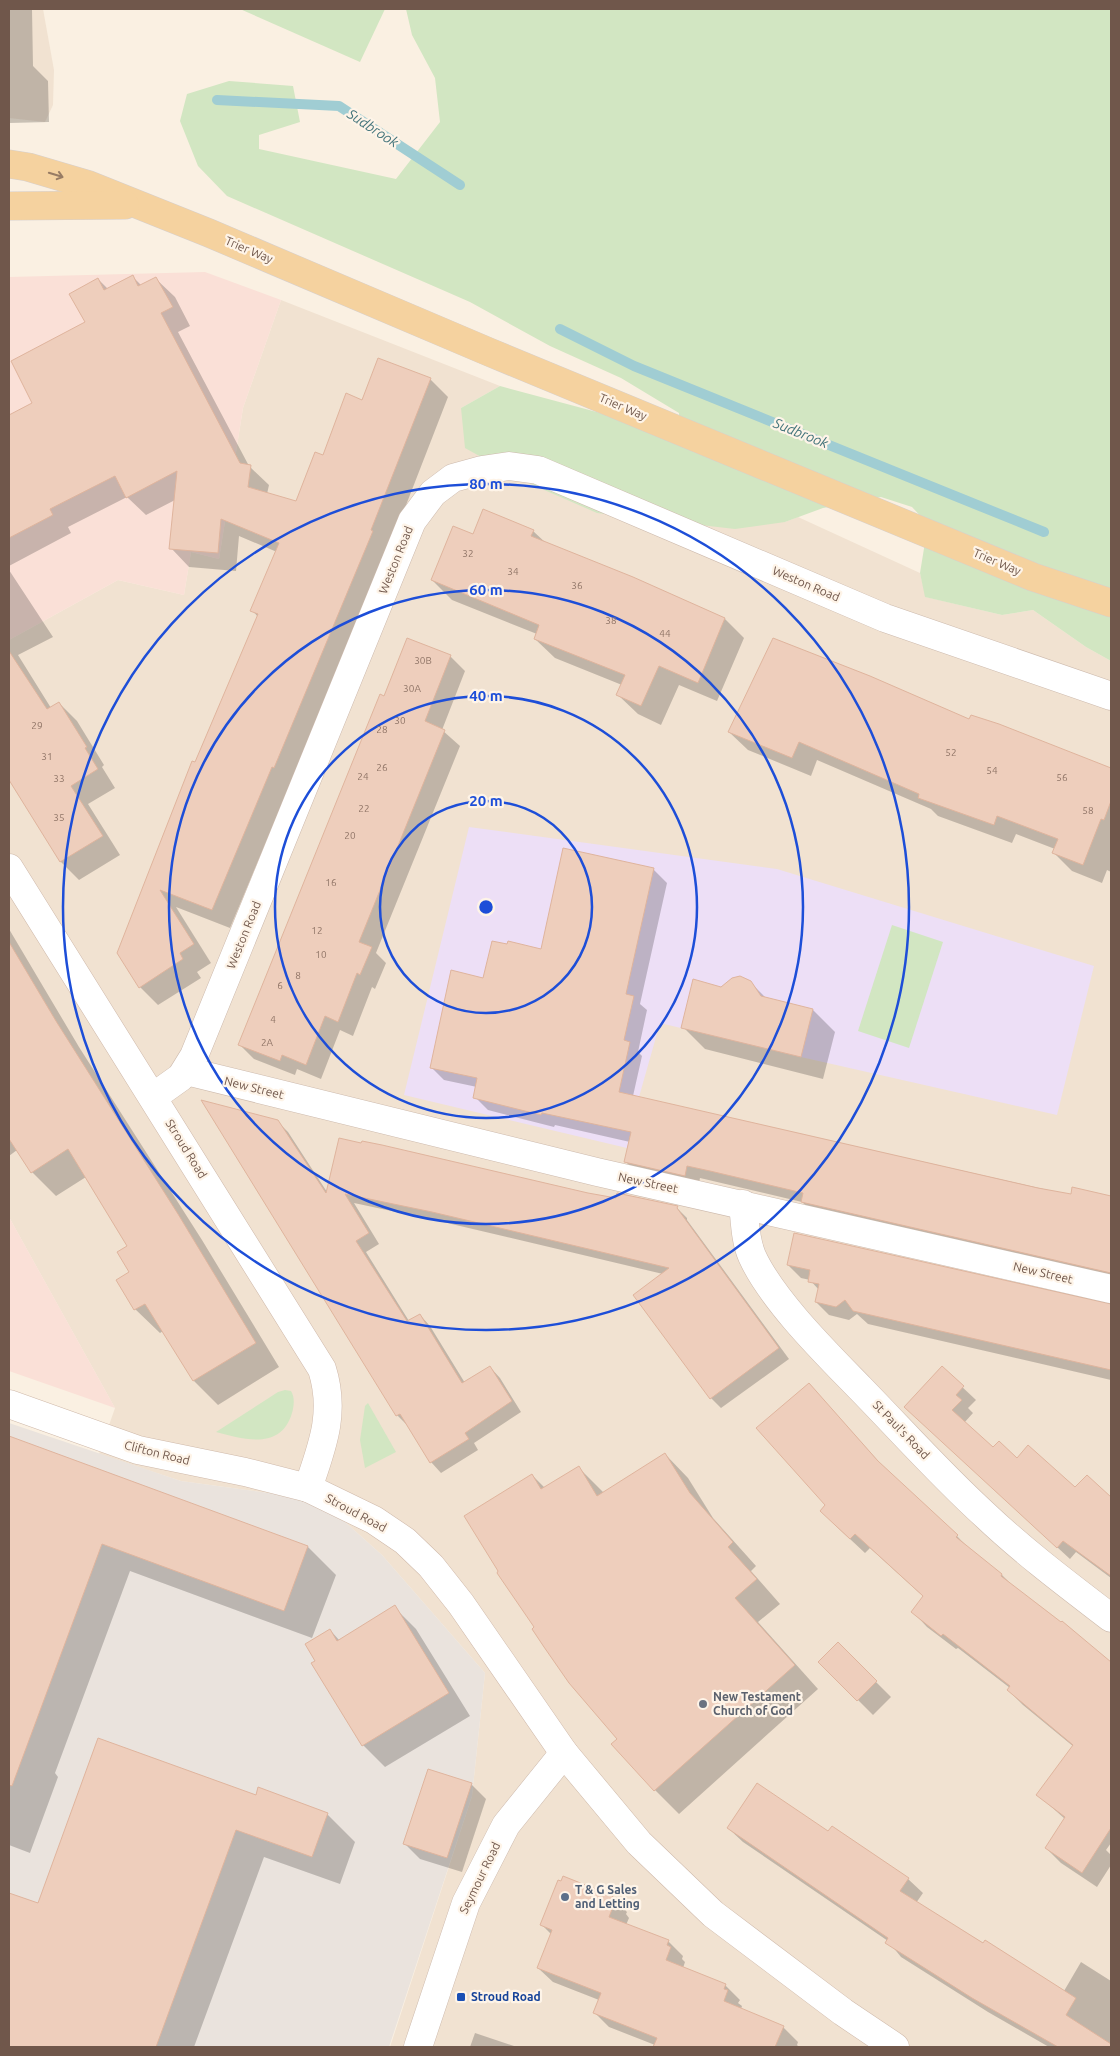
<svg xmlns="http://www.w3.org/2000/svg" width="1120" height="2056" font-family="Ubuntu,sans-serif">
<rect width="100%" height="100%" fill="#faf0e2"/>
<g fill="#f1e2d1">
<path d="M 9,9 L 43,9 L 54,70 L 53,105 L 45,122 L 9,118 Z"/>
<path d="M 281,300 L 500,386 L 461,408 L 785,522 L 798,517 L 920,573 L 926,597 L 1002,615 L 1033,610 L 1086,647 L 1111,661 L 1111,2047 L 390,2047 L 472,1796 L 485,1673 L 382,1555 L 335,1513 L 305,1498 L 181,1481 L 99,1454 L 115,1408 L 9,1217 L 9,640 L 118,580 L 184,595 L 191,552 L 219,559 L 243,408 Z"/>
</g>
<g fill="#fae0d7">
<path d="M 205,272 L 281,300 L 243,408 L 219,559 L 191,552 L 184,595 L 118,580 L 9,640 L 9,277 Z"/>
<path d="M 9,1217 L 115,1408 L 9,1371 Z"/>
</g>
<path fill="#eae3dd" d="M 9,1423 L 181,1481 L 305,1498 L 335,1513 L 382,1555 L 485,1673 L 472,1796 L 389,2047 L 9,2047 Z"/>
<path fill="#eddff6" d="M 469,827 L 777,869 L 1094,966 L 1057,1115 L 801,1057 L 660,1023 L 639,1097 L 627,1148 L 404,1095 Z"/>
<g fill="#d2e6c2">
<path d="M 240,9 L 385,9 L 360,62 Z"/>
<path d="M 406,9 L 1111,9 L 1111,661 L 1086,647 L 1033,610 L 1002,615 L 925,597 L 920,573 L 928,524 L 912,507 L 881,497 L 823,508 L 785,522 L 735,529 L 597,513 L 526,482 L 465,448 L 461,408 L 500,386 L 608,415 L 679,422 L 679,413 L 621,378 L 550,346 L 470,302 L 227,196 L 198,166 L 180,121 L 187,94 L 229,81 L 293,86 L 300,122 L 259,135 L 259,149 L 396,179 L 440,122 L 435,78 L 412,35 Z"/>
<path d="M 892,925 L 943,942 L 909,1048 L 858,1031 Z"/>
<path d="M 285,1390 L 291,1391 C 295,1397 294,1406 292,1413 C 281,1451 243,1439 216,1432 L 278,1392 Z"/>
<path d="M 368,1403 L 396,1452 L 365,1468 L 360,1440 L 365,1406 Z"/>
</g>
<g fill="#0003">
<path d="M 9,9 L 32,9 L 33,66 L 48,81 L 49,122 L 9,123 Z"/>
<path d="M 132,276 L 142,286 L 156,279 L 175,297 L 190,326 L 178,332 L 249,466 L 269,485 L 267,494 L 297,503 L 324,457 L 363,401 L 430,379 L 448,397 L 389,549 L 230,928 L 176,907 L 211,963 L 197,972 L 201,978 L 158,1005 L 140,987 L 118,953 L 258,617 L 252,610 L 277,552 L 239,536 L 236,571 L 189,567 L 171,548 L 175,500 L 146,515 L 127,497 L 68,527 L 71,533 L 9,566 L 9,417 L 34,403 L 87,323 L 98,279 L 108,289 Z"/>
<path d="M 533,531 L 547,544 L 633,578 L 725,619 L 744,638 L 717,701 L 679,685 L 661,725 L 638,714 L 618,695 L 622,685 L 555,658 L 535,639 L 537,634 L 452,600 L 432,580 L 474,536 Z"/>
<path d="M 9,570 L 53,637 L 18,655 L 51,708 L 59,703 L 77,721 L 104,765 L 102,767 L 115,788 L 88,804 L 120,855 L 79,880 L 61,862 L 9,778 Z"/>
<path d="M 450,656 L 465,671 L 442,730 L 460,746 L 376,953 L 386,963 L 375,989 L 372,987 L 353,1036 L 340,1030 L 321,1079 L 297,1069 L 295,1075 L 254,1059 L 239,1044 L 384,698 Z"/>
<path d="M 970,720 L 998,726 L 1111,769 L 1111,872 L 1107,870 L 1102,883 L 1072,871 L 1054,853 L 1055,849 L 1016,834 L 1012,843 L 938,816 L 931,809 L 817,760 L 811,776 L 748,750 L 729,732 Z"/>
<path d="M 564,849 L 654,870 L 667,883 L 640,1004 L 647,1010 L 638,1052 L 642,1056 L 633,1096 L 1083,1198 L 1088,1203 L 1111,1209 L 1111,1283 L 816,1215 L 802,1202 L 700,1178 L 698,1188 L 639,1175 L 626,1162 L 630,1142 L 555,1125 L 554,1127 L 488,1110 L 475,1097 L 477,1087 L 444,1080 L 431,1067 L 484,979 L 542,950 Z"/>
<path d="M 9,929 L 79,1047 L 202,1240 L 279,1367 L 218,1405 L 194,1381 L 163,1331 L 160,1333 L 135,1309 L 129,1246 L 86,1177 L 56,1196 L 32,1172 L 17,1150 L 9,1156 Z"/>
<path d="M 736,978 L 747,979 L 767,999 L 813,1010 L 835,1032 L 823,1079 L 705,1049 L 683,1027 L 721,988 Z"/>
<path d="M 204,1102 L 277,1121 L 288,1132 L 327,1192 L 588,1194 L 677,1208 L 687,1218 L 687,1220 L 789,1359 L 721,1408 L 711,1398 L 663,1274 L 443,1222 L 354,1203 L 379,1244 L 366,1252 L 409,1321 L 420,1315 L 430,1326 L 465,1383 L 490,1367 L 500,1378 L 521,1412 L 474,1443 L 478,1450 L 441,1473 L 431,1462 L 408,1426 L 397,1415 Z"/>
<path d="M 788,1265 L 1111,1305 L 1111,1380 L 868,1324 L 857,1314 L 849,1320 L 829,1315 L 816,1302 L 819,1290 L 810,1280 L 801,1278 Z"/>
<path d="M 942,1368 L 976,1400 L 968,1408 L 973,1413 L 964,1423 L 993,1449 L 1076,1489 L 1087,1477 L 1111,1499 L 1111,1578 L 1076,1552 L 1070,1559 L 918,1419 Z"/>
<path d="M 809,1385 L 887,1471 L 957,1536 L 971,1551 L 1002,1575 L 1015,1588 L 1062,1623 L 1111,1664 L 1111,1843 L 1106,1850 L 1111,1855 L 1111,1865 L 1097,1887 L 1061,1863 L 1046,1848 L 1065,1819 L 1038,1795 L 1074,1747 L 1023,1705 L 1008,1690 L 1010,1688 L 958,1648 L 956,1649 L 927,1627 L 913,1612 L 924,1597 L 870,1548 L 865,1553 L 836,1526 L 827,1505 Z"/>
<path d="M 9,1437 L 308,1547 L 336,1575 L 312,1638 L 130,1571 L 55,1773 L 58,1777 L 30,1853 L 9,1845 Z"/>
<path d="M 665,1454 L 688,1478 L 713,1518 L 756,1566 L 751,1571 L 780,1604 L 758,1622 L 818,1689 L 679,1814 L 655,1790 L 536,1628 L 532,1475 L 545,1488 L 579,1468 L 604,1493 Z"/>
<path d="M 394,1607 L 416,1629 L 470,1716 L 385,1767 L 363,1745 L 313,1664 L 317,1661 L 330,1630 L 340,1641 Z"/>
<path d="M 838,1644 L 891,1697 L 873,1715 L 820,1662 Z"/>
<path d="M 471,1784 L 486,1799 L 462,1872 L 420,1859 L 405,1844 Z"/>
<path d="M 256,1797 L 327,1814 L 355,1842 L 340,1884 L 264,1857 L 194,2047 L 9,2047 L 9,1894 L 39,1905 Z"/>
<path d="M 728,1828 L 829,1833 L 908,1879 L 923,1893 L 916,1903 L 1064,1991 L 1081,1962 L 1111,1981 L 1111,2047 L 1049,2047 L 988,2012 L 901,1957 L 888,1941 L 743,1842 Z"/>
<path d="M 612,1897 L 627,1912 L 626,1914 L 629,1918 L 626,1925 L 668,1941 L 683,1956 L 682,1959 L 685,1962 L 683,1968 L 725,1985 L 740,2000 L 738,2003 L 742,2006 L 741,2009 L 783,2027 L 798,2042 L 797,2045 L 799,2047 L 654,2047 L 655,2045 L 609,2027 L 594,2012 L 599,2000 L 553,1982 L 538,1968 L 552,1935 L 542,1925 Z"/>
<path d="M 475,2033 L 517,2047 L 470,2047 Z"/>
</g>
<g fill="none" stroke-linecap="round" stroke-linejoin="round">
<g stroke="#a0cdd3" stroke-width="10">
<path d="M 217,100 L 339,106 L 460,185"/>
<path d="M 560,329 L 634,366 L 1044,532"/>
</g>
</g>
<g fill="#eecebc" stroke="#dfb49d">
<path d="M 133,275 L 138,286 L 156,277 L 173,307 L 161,313 L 240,463 L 251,465 L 248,487 L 296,501 L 315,452 L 323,455 L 346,393 L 362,400 L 378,358 L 431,378 L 371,530 L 373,531 L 274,768 L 272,767 L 212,910 L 160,890 L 194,944 L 180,953 L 183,959 L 139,988 L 117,953 L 192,761 L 195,762 L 258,614 L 250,611 L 279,543 L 221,519 L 218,553 L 169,549 L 177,471 L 126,498 L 115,476 L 50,509 L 53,515 L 9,538 L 9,415 L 32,403 L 11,361 L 85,322 L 69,294 L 98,278 L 104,290 Z"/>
<path d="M 483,509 L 534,530 L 531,536 L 633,577 L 725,618 L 698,683 L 659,666 L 641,706 L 616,695 L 625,675 L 534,639 L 539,625 L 431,580 L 453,526 L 473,534 Z"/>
<path d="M 407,638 L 451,655 L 425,721 L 445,730 L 359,942 L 372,947 L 360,975 L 357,973 L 338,1022 L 325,1016 L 306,1065 L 282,1055 L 280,1061 L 238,1045 L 380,694 L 384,696 Z"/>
<path d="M 773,638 L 870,676 L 969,719 L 971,715 L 999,724 L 1111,768 L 1111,801 L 1104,820 L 1101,819 L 1083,865 L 1052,853 L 1058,839 L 997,816 L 994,825 L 918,798 L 919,794 L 799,742 L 792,758 L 728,732 Z"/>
<path d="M 9,651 L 47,709 L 59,702 L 87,747 L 85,748 L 98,769 L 71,786 L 103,836 L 60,862 L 9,780 Z"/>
<path d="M 563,848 L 654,868 L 626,994 L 634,996 L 624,1040 L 630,1042 L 619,1092 L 1038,1188 L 1071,1194 L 1072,1187 L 1111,1196 L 1111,1273 L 801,1202 L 803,1193 L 710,1171 L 687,1166 L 685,1176 L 624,1162 L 631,1132 L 542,1113 L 541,1115 L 473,1098 L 477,1078 L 430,1068 L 451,970 L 483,978 L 492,941 L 507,944 L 508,941 L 541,949 Z"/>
<path d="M 9,942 L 56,1021 L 178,1214 L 256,1343 L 193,1381 L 145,1304 L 134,1310 L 116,1280 L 129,1272 L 117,1252 L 127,1246 L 68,1149 L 31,1173 L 9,1139 Z"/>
<path d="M 740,976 L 751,981 L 761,996 L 813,1009 L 801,1057 L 681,1028 L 693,979 L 721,987 L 732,978 Z"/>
<path d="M 201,1100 L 278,1120 L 326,1193 L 339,1138 L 361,1143 L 362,1141 L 382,1145 L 588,1193 L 616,1198 L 617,1193 L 678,1206 L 677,1208 L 779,1348 L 710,1399 L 633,1295 L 669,1268 L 432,1212 L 345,1194 L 369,1233 L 356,1241 L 407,1321 L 420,1314 L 462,1383 L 490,1366 L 512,1401 L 465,1433 L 469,1439 L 430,1463 L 400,1414 L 396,1416 Z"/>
<path d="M 794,1233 L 1111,1304 L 1111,1370 L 853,1311 L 845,1300 L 836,1307 L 815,1302 L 819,1284 L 808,1282 L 810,1270 L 787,1265 Z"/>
<path d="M 942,1366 L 964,1386 L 956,1395 L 962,1400 L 952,1410 L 993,1447 L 999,1441 L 1017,1458 L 1028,1445 L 1075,1487 L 1087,1475 L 1111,1497 L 1111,1576 L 1063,1541 L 1057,1548 L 904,1407 Z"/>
<path d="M 809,1383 L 878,1461 L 958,1535 L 956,1537 L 1002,1574 L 1001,1576 L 1061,1622 L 1062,1621 L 1111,1662 L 1111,1828 L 1082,1873 L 1045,1848 L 1065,1817 L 1036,1795 L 1073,1745 L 1007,1690 L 1010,1686 L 943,1634 L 941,1636 L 911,1612 L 923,1596 L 855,1534 L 850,1539 L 820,1511 L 825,1505 L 756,1428 Z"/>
<path d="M 9,1436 L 308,1546 L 284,1611 L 102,1544 L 12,1786 L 9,1785 Z"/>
<path d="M 665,1453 L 690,1493 L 733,1542 L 728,1547 L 757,1579 L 735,1598 L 795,1665 L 654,1791 L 611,1744 L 617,1739 L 569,1683 L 544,1647 L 532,1629 L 534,1627 L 497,1573 L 498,1571 L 464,1516 L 532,1474 L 541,1489 L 579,1466 L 597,1496 Z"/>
<path d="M 395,1605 L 449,1693 L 362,1746 L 311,1663 L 315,1661 L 305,1644 L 330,1629 L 337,1641 Z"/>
<path d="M 838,1642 L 877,1681 L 857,1701 L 818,1662 Z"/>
<path d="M 98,1738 L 256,1795 L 258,1787 L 328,1813 L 312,1857 L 236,1830 L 156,2047 L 9,2047 L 9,1893 L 38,1903 Z"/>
<path d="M 428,1769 L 472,1783 L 447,1858 L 403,1844 Z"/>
<path d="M 757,1783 L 828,1831 L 832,1826 L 909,1878 L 900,1891 L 983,1943 L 985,1940 L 1076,1998 L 1066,2015 L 1111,2044 L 1111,2047 L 1058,2047 L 972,1998 L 885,1943 L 888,1938 L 727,1828 Z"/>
<path d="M 563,1876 L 613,1896 L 611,1900 L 615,1902 L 609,1917 L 669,1940 L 667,1945 L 671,1947 L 666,1960 L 726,1984 L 724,1989 L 728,1990 L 724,2001 L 784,2026 L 775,2047 L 653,2047 L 657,2038 L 593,2013 L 601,1993 L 537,1968 L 552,1930 L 540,1925 L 558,1880 L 561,1881 Z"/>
</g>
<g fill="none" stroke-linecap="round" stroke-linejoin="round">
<g stroke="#cdbaad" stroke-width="29">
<g id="street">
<path d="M 186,1071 L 597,1172 L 1111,1289"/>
<path d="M 153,1097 L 181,1077 L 194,1056 L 412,521 L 433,493 L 453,478 L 482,470 L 509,466 L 538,470 L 885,618 L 1111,696"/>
<path d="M 743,1204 C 745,1221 745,1240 752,1256 C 772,1300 826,1353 860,1388 C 901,1430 941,1475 985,1515 C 1024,1552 1068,1585 1111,1618"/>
<path d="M 418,2047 L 466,1903 L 506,1825 L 564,1753"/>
</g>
</g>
<g stroke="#cfb9aa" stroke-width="29">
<g id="secondary">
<path d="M 9,868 L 322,1369 C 336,1413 322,1447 308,1488"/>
<path d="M 9,1404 L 138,1450 L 245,1472 L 308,1488 L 374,1520 L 405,1541 L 431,1566 L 461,1604 L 564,1753 L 639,1843 L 713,1914 L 843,2012 L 895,2047"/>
</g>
</g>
<g stroke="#d7d0cd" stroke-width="29">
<g id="primary">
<path d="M 9,164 L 28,167 L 89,185 L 209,233 L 489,352 L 1033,577 L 1111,603"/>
<path d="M 9,206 L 125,205"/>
</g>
</g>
<use href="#street" stroke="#fff" stroke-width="28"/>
<use href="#secondary" stroke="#fff" stroke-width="28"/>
<use href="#primary" stroke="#f5d29f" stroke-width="28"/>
</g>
<defs><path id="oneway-shaft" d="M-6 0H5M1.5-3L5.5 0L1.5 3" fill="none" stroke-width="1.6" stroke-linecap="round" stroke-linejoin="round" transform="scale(1.25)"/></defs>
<use stroke="#987c64" href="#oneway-shaft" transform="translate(56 175) rotate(17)"/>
<g fill="none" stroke="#1d4ed8" stroke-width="2.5">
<circle cx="486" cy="907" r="106"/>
<circle cx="486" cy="907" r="211"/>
<circle cx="486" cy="907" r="317"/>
<circle cx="486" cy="907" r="423"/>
</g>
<circle fill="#6b7280" stroke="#fef4e8" stroke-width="2" cx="703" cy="1704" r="5"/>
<circle fill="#5c6f8a" stroke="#fef4e8" stroke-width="2" cx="565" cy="1897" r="5"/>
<rect fill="#1a4fb4" stroke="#fef4e8" stroke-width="2" x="456" y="1992" width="10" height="10" rx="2.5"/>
<g text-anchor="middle" stroke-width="4.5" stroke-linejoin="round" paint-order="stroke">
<g font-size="10" fill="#907567">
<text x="468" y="557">32</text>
<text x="513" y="575">34</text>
<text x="577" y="589">36</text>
<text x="611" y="624">38</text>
<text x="665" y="637">44</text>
<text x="423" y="664">30B</text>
<text x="412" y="692">30A</text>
<text x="400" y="724">30</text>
<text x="37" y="729">29</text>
<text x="382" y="733">28</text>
<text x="951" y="756">52</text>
<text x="47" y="760">31</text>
<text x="382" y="771">26</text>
<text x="992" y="774">54</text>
<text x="363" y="780">24</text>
<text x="1062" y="781">56</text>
<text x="59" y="782">33</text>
<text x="364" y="812">22</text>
<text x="1088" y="814">58</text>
<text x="59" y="821">35</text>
<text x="350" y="839">20</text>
<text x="331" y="886">16</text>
<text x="317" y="934">12</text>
<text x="321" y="958">10</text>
<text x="298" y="979">8</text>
<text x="280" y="989">6</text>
<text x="273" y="1023">4</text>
<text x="267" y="1046">2A</text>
</g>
<g font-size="12" fill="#70574b" stroke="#fef4e8">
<text transform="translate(249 250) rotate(23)" y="4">Trier Way</text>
<text transform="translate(623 407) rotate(23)" y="4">Trier Way</text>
<text transform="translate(396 560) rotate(-68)" y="4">Weston Road</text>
<text transform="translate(997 562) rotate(23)" y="4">Trier Way</text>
<text transform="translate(806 584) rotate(23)" y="4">Weston Road</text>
<text transform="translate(244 935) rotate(-68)" y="4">Weston Road</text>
<text transform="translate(254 1088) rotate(14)" y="4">New Street</text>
<text transform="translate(186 1149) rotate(58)" y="4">Stroud Road</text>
<text transform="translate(648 1183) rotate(12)" y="4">New Street</text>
<text transform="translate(1043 1273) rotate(13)" y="4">New Street</text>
<text transform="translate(901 1430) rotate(46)" y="4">St Paul's Road</text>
<text transform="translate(157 1453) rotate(14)" y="4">Clifton Road</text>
<text transform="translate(356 1513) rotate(28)" y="4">Stroud Road</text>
<text transform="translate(480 1878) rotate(-64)" y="4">Seymour Road</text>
</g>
<g font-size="12" font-weight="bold" fill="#5b616d" stroke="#fef4e8" text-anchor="start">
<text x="713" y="1701">New Testament<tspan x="713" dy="14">Church of God</tspan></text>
</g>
<g font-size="12" font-weight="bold" fill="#4e5e75" stroke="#fef4e8" text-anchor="start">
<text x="575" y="1894">T &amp; G Sales<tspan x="575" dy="14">and Letting</tspan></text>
</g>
<g font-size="12" font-weight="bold" fill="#164399" stroke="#fef4e8" text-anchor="start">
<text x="471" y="2001">Stroud Road</text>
</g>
<g font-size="14" font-style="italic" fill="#43747b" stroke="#fef4e8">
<text transform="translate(373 128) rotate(33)" y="5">Sudbrook</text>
<text transform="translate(801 433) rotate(22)" y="5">Sudbrook</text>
</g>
</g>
<circle cx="486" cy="907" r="8" fill="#1d4ed8" stroke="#fef4e8" stroke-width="2.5"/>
<g font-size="15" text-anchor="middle" font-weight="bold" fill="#1d4ed8" stroke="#fef4e8" stroke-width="4.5" stroke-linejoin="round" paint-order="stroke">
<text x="486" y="489">80 m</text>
<text x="486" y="595">60 m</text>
<text x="486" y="701">40 m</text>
<text x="486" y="806">20 m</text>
</g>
<rect width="1120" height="2056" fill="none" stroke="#70574b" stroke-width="20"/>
</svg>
